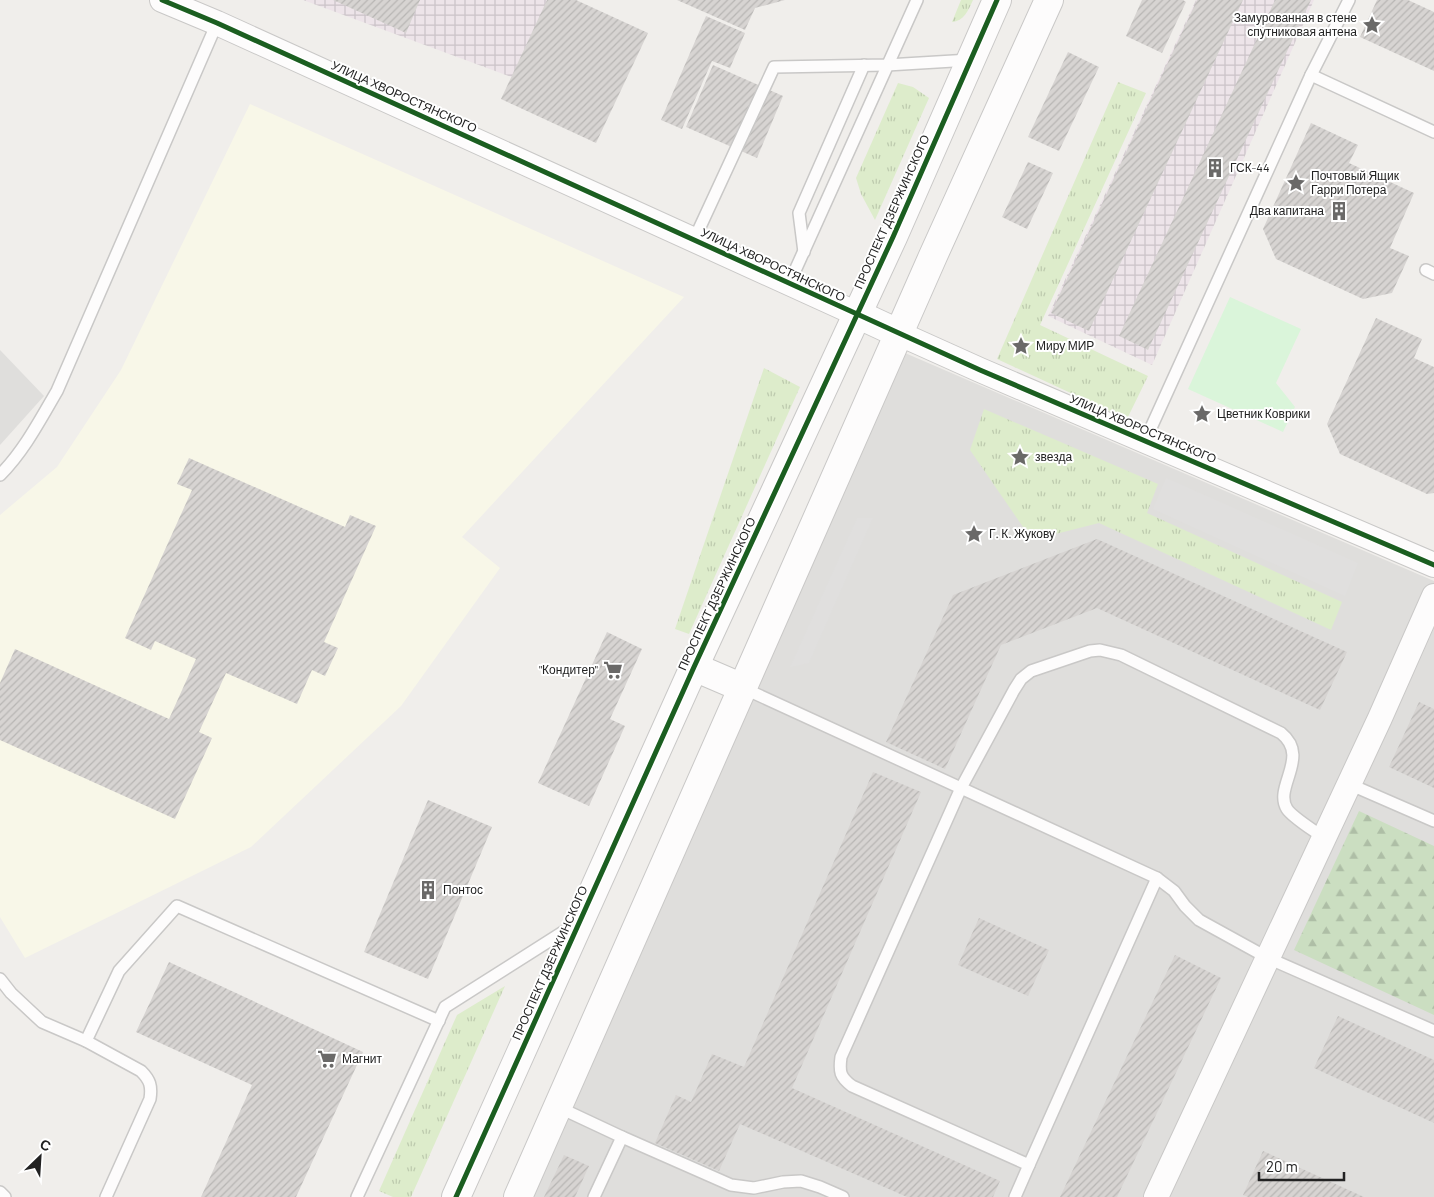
<svg xmlns="http://www.w3.org/2000/svg" width="1434" height="1197" font-family="Barlow,sans-serif">
<defs>
<pattern id="industrial-grid" width="8" height="8" patternUnits="userSpaceOnUse" patternTransform="scale(1.25)"><rect width="8" height="8" fill="#ede4e9"/><path d="M0 4h8M4 0v8" fill="none" stroke="#cbc3c8"/></pattern>
<pattern id="grass-tufts" width="24" height="20" patternUnits="userSpaceOnUse" patternTransform="scale(1.25)"><rect width="24" height="20" fill="#ddeccb"/><path d="M3 7l-1-3M5 7V3M7 7l1-3M15 17l-1-3M17 17v-4M19 17l1-3" fill="none" stroke="#bdcaae"/></pattern>
<pattern id="forest-firs" width="22" height="20" patternUnits="userSpaceOnUse" patternTransform="scale(1.25)"><rect width="22" height="20" fill="#cbdec1"/><path d="M5 1l3.5 6h-7zM16 11l3.5 6h-7z" fill="#aebea6"/></pattern>
<pattern id="building-hatch" width="6" height="6" patternUnits="userSpaceOnUse" patternTransform="scale(1.25)"><rect width="6" height="6" fill="#d7d4d2"/><path d="M-1 1l2-2M0 6l6-6M5 7l2-2" fill="none" stroke="#b8b6b4"/></pattern>
</defs>
<rect width="100%" height="100%" fill="#f0eeeb"/>
<g fill="#dfdedc">
<path d="M 0,350 L 44,396 L 0,445 Z"/>
<path d="M 905,353 L 1434,581 L 1434,1197 L 528,1197 Z"/>
</g>
<g fill="url(#industrial-grid)">
<path d="M 303,0 L 568,0 L 530,84 Z"/>
<path d="M 1196,0 L 1314,0 L 1152,365 L 1048,316 Z"/>
</g>
<path fill="#f8f7e8" d="M 250,104 L 684,297 L 462,537 L 500,568 L 401,706 L 251,847 L 25,958 L 0,917 L 0,515 L 57,467 L 121,370 Z"/>
<g fill="url(#grass-tufts)">
<path d="M 961,0 L 973,0 C 968,11 964,21 952,22 Z"/>
<path d="M 1118,82 L 1146,93 L 1040,325 L 1148,376 L 1127,419 L 997,359 Z"/>
<path d="M 898,83 L 913,87 L 929,98 L 875,220 L 861,194 L 856,178 Z"/>
<path d="M 764,368 L 800,387 L 689,634 L 675,629 Z"/>
<path d="M 984,409 L 1158,484 L 1147,513 L 1342,602 L 1331,630 L 1099,523 L 1032,540 L 970,450 Z"/>
<path d="M 505,986 L 411,1197 L 393,1197 L 379,1191 L 457,1015 Z"/>
</g>
<path fill="url(#forest-firs)" d="M 1359,811 L 1434,846 L 1434,1015 L 1294,950 Z"/>
<path fill="#daf5da" d="M 1230,297 L 1301,329 L 1276,383 L 1295,407 L 1283,432 L 1188,389 Z"/>
<g fill="#e0dfde">
<path d="M 1166,478 L 1358,563 L 1345,596 L 1153,509 Z"/>
<path d="M 857,518 L 873,518 L 809,663 L 790,667 Z"/>
</g>
<g fill="url(#building-hatch)">
<path d="M 333,0 L 420,0 L 406,33 Z"/>
<path d="M 547,0 L 576,0 L 648,33 L 596,143 L 501,99 Z"/>
<path d="M 677,0 L 785,0 L 755,8 L 745,30 Z"/>
<path d="M 1142,0 L 1183,0 L 1186,2 L 1162,53 L 1126,36 Z"/>
<path d="M 1197,0 L 1243,0 L 1089,331 L 1051,313 Z"/>
<path d="M 1275,0 L 1311,0 L 1148,350 L 1119,336 Z"/>
<path d="M 1377,0 L 1408,0 L 1434,12 L 1434,71 L 1360,37 Z"/>
<path d="M 706,16 L 745,33 L 730,68 L 712,61 L 682,129 L 661,120 Z"/>
<path d="M 1068,52 L 1099,67 L 1059,151 L 1028,137 Z"/>
<path d="M 713,65 L 783,96 L 757,158 L 686,127 Z"/>
<path d="M 1311,123 L 1358,145 L 1349,163 L 1414,193 L 1390,248 L 1409,256 L 1392,293 L 1363,299 L 1276,259 L 1263,229 Z"/>
<path d="M 1028,162 L 1053,173 L 1027,229 L 1002,217 Z"/>
<path d="M 1376,318 L 1422,339 L 1414,358 L 1434,367 L 1434,493 L 1427,494 L 1340,454 L 1327,424 Z"/>
<path d="M 189,458 L 345,527 L 350,515 L 376,526 L 324,642 L 338,648 L 325,676 L 312,670 L 297,704 L 226,673 L 199,732 L 212,738 L 175,819 L 0,740 L 0,683 L 15,649 L 169,719 L 196,659 L 155,641 L 151,650 L 125,638 L 192,490 L 177,484 Z"/>
<path d="M 1097,539 L 1347,652 L 1320,710 L 1097,608 L 1001,645 L 945,769 L 886,742 L 953,595 Z"/>
<path d="M 607,632 L 642,649 L 610,719 L 625,726 L 589,806 L 538,783 Z"/>
<path d="M 1419,702 L 1434,709 L 1434,788 L 1389,767 Z"/>
<path d="M 873,772 L 921,792 L 792,1088 L 1000,1181 L 993,1197 L 907,1197 L 740,1124 L 719,1171 L 655,1143 L 676,1095 L 691,1102 L 712,1054 L 744,1067 Z"/>
<path d="M 428,800 L 492,827 L 428,979 L 364,952 Z"/>
<path d="M 979,918 L 1049,950 L 1028,996 L 958,965 Z"/>
<path d="M 1175,955 L 1221,978 L 1117,1197 L 1060,1197 Z"/>
<path d="M 169,962 L 363,1052 L 296,1197 L 201,1197 L 252,1085 L 136,1032 Z"/>
<path d="M 1338,1016 L 1434,1060 L 1434,1123 L 1314,1068 Z"/>
<path d="M 1263,1151 L 1364,1197 L 1248,1197 L 1243,1195 Z"/>
<path d="M 564,1155 L 589,1166 L 575,1197 L 544,1197 Z"/>
</g>
<g fill="none" stroke-linecap="round" stroke-linejoin="round">
<g stroke="#c9c8c7" stroke-width="14">
<g id="service">
<path d="M 1311,75 L 1434,132"/>
<path d="M 694,240 L 774,67 L 887,65 L 970,60"/>
<path d="M 804,252 L 799,213 L 864,65"/>
<path d="M 1426,270 L 1434,274"/>
<path d="M 789,284 L 917,0"/>
<path d="M 1145,441 L 1311,75 L 1349,0"/>
<path d="M 0,475 C 24,451 40,420 57,391 L 217,23"/>
<path d="M 743,688 L 1157,878 L 1174,891 L 1185,906 L 1199,920 L 1268,958 L 1434,1031"/>
<path d="M 1349,784 L 1434,821"/>
<path d="M 1157,878 L 1029,1165 L 852,1086 C 840,1077 839,1072 841,1057 L 961,788 L 1014,690 L 1021,679 L 1031,671 L 1090,651 L 1100,650 L 1121,655 L 1281,733 C 1311,757 1273,787 1287,809 C 1293,818 1315,831 1324,838"/>
<path d="M 0,979 L 11,993 L 42,1022 L 86,1041 L 119,971 L 177,906 L 439,1021"/>
<path d="M 86,1041 L 141,1071 C 150,1080 152,1086 150,1099 L 106,1197"/>
<path d="M 558,1107 L 622,1137 L 594,1197"/>
<path d="M 622,1137 L 731,1185 L 754,1188 L 783,1182 L 801,1181 L 820,1187 L 843,1197"/>
<path d="M 0,1192 L 5,1197"/>
<path d="M 357,1197 L 445,1007 L 571,927"/>
<path d="M 1015,1197 L 1029,1165"/>
</g>
</g>
<g stroke="#c9c8c7" stroke-width="26">
<g id="minor">
<path d="M 162,0 L 217,23 L 857,314"/>
<path d="M 900,334 L 980,370 L 1434,565"/>
<path d="M 1156,1197 L 1380,718 L 1434,596"/>
</g>
</g>
<g stroke="#c9c8c7" stroke-width="30">
<g id="tertiary">
<path d="M 857,314 L 900,334"/>
<path d="M 694,667 L 743,688"/>
<path d="M 456,1197 L 694,667 L 893,237 L 997,0"/>
<path d="M 518,1197 L 933,256 L 1049,0"/>
</g>
</g>
<use href="#service" stroke="#fdfcfc" stroke-width="11"/>
<use href="#minor" stroke="#fdfcfc" stroke-width="24"/>
<use href="#tertiary" stroke="#fdfcfc" stroke-width="28"/>
<g stroke="#fff" stroke-width="8">
<g id="cycleway">
<path d="M 162,0 L 217,23 L 980,370 L 1434,565"/>
<path d="M 456,1197 L 694,667 L 893,237 L 997,0"/>
</g>
</g>
<use href="#cycleway" stroke="#1b5e20" stroke-width="5"/>
</g>
<defs>
<g id="sight-bare" transform="scale(1.5)"><path d="M0-6L1.8-2.2L6-1.7L2.9 1.2L3.7 5.4L0 3.3L-3.7 5.4L-2.9 1.2L-6-1.7L-1.8-2.2Z" fill="#6a6968" stroke="#fff" stroke-width="2.5" paint-order="stroke"/></g>
<g id="building-bare" transform="scale(1.5)"><path d="M-4-6H4V6H1V3H-1V6H-4ZM-2.5-4.3h1.7v1.8h-1.7ZM.8-4.3h1.7v1.8H.8ZM-2.5-1h1.7V.8h-1.7ZM.8-1h1.7V.8H.8Z" fill="#6a6968" stroke="#fff" stroke-width="2.5" paint-order="stroke"/></g>
<g id="supermarket-bare" transform="scale(1.5)"><path d="M-6-5.5h2.5l.6 2H6L4.5 2H-2.5L-4.4-4H-6ZM-1.5 3.2a1.3 1.3 0 1 0 .1 0ZM3 3.2a1.3 1.3 0 1 0 .1 0Z" fill="#6a6968" stroke="#fff" stroke-width="2.5" paint-order="stroke"/></g>
</defs>
<g fill-rule="evenodd">
<use href="#sight-bare" x="1372" y="25"/>
<use href="#building-bare" x="1215" y="168"/>
<use href="#sight-bare" x="1296" y="183"/>
<use href="#building-bare" x="1339" y="211"/>
<use href="#sight-bare" x="1021" y="346"/>
<use href="#sight-bare" x="1202" y="414"/>
<use href="#sight-bare" x="1020" y="457"/>
<use href="#sight-bare" x="974" y="534"/>
<use href="#supermarket-bare" x="613" y="670"/>
<use href="#building-bare" x="428" y="890"/>
<use href="#supermarket-bare" x="327" y="1059"/>
</g>
<g text-anchor="middle" stroke-width="4" stroke-linejoin="round" paint-order="stroke">
<g font-size="12" fill="#222" stroke="#fff" text-anchor="start">
<text x="1357" y="22" text-anchor="end">Замурованная в стене<tspan x="1357" dy="14">спутниковая антена</tspan></text>
<text x="1230" y="172">ГСК-44</text>
<text x="1311" y="180">Почтовый Ящик<tspan x="1311" dy="14">Гарри Потера</tspan></text>
<text x="1324" y="215" text-anchor="end">Два капитана</text>
<text x="1036" y="350">Миру МИР</text>
<text x="1217" y="418">Цветник Коврики</text>
<text x="1035" y="461">звезда</text>
<text x="989" y="538">Г. К. Жукову</text>
<text x="598" y="674" text-anchor="end">"Кондитер"</text>
<text x="443" y="894">Понтос</text>
<text x="342" y="1063">Магнит</text>
</g>
<g font-size="12" fill="#222" stroke="#fff">
<text transform="translate(404 97) rotate(24)" y="4">УЛИЦА ХВОРОСТЯНСКОГО</text>
<text transform="translate(892 212) rotate(-66)" y="4">ПРОСПЕКТ ДЗЕРЖИНСКОГО</text>
<text transform="translate(773 265) rotate(25)" y="4">УЛИЦА ХВОРОСТЯНСКОГО</text>
<text transform="translate(1143 429) rotate(23)" y="4">УЛИЦА ХВОРОСТЯНСКОГО</text>
<text transform="translate(717 594) rotate(-65)" y="4">ПРОСПЕКТ ДЗЕРЖИНСКОГО</text>
<text transform="translate(550 963) rotate(-66)" y="4">ПРОСПЕКТ ДЗЕРЖИНСКОГО</text>
</g>
</g>
<g transform="translate(40 1157) rotate(25)" stroke="#ffffff" stroke-width="4" paint-order="stroke">
<path d="M0-4L9 19L0 12L-9 19Z" fill="#222222"/>
<text y="-8" font-size="14" font-weight="bold" text-anchor="middle" fill="#222222">С</text>
</g>
<path d="M1259 1172v8h85v-8" fill="none" stroke="#222222" stroke-width="2.5"/>
<text x="1266" y="1172" font-size="15" fill="#222222" stroke="#ffffff" stroke-width="4" paint-order="stroke">20 m</text>
</svg>
